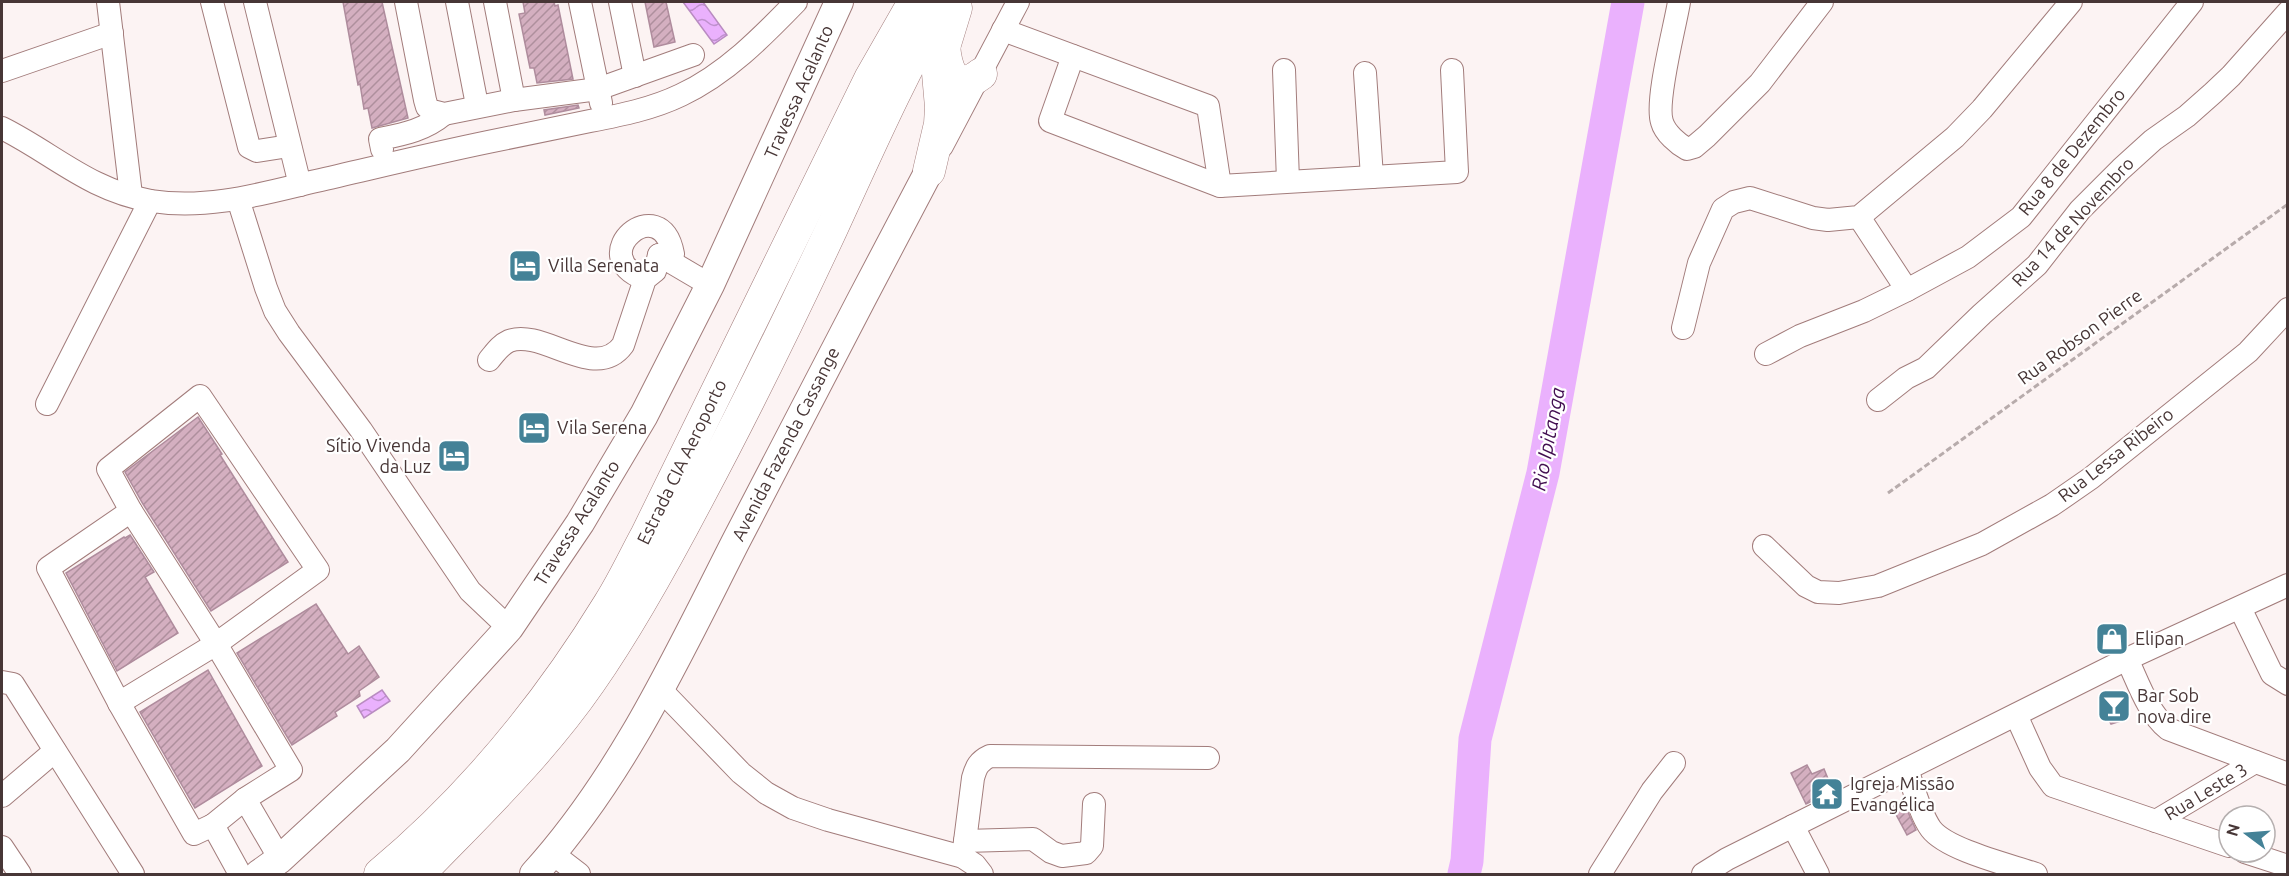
<svg xmlns="http://www.w3.org/2000/svg" width="2289" height="876" font-family="Ubuntu,sans-serif">
<defs>
<pattern id="water-waves" width="16" height="10" patternUnits="userSpaceOnUse" patternTransform="scale(1.5)"><rect width="16" height="10" fill="#eab1fd"/><path d="M0 5q4-4 8 0t8 0" fill="none" stroke="#bf91ce"/></pattern>
<pattern id="building-hatch" width="6" height="6" patternUnits="userSpaceOnUse" patternTransform="scale(1.5)"><rect width="6" height="6" fill="#d4afc0"/><path d="M-1 1l2-2M0 6l6-6M5 7l2-2" fill="none" stroke="#ae8f9d"/></pattern>
</defs>
<rect width="100%" height="100%" fill="#fcf3f3"/>
<g fill="url(#water-waves)" stroke="#b98cc1" stroke-width="1.5">
<path d="M 683,2 L 703,2 L 727,35 L 714,44 Z"/>
<path d="M 382,690 L 390,701 L 364,718 L 357,706 Z"/>
</g>
<g fill="none" stroke-linecap="round" stroke-linejoin="round">
<path stroke="#eab1fd" stroke-width="33" d="M 1464,874 L 1467,861 L 1475,739 L 1543,473 L 1628,2"/>
</g>
<g fill="url(#building-hatch)" stroke="#af8c9d" stroke-width="1.5">
<path d="M 343,2 L 382,2 L 408,118 L 372,128 L 368,108 L 364,109 L 360,84 L 358,85 Z"/>
<path d="M 523,2 L 554,2 L 555,6 L 558,5 L 573,79 L 537,83 L 534,68 L 530,68 L 519,14 L 525,13 Z"/>
<path d="M 645,2 L 666,2 L 675,42 L 654,47 Z"/>
<path d="M 578,105 L 579,108 L 545,115 L 544,110 Z"/>
<path d="M 198,417 L 222,454 L 220,455 L 288,562 L 211,611 L 143,504 L 125,472 Z"/>
<path d="M 130,535 L 154,572 L 145,577 L 178,633 L 117,671 L 66,573 L 124,537 L 125,538 Z"/>
<path d="M 316,604 L 348,654 L 359,646 L 379,677 L 359,691 L 360,696 L 335,712 L 337,716 L 292,745 L 237,653 Z"/>
<path d="M 2114,625 L 2122,646 L 2115,650 L 2098,632 Z"/>
<path d="M 208,670 L 262,766 L 195,808 L 140,712 Z"/>
<path d="M 2119,691 L 2128,711 L 2122,714 L 2124,720 L 2111,724 L 2099,701 Z"/>
<path d="M 1807,765 L 1812,774 L 1824,769 L 1833,791 L 1806,804 L 1791,773 Z"/>
<path d="M 1903,801 L 1916,830 L 1907,835 L 1892,807 Z"/>
</g>
<g fill="none" stroke-linecap="round" stroke-linejoin="round">
<g stroke="#a27c7b" stroke-width="24">
<g id="minor">
<path d="M 108,2 L 131,195"/>
<path d="M 212,2 L 249,147 L 257,151 L 289,146"/>
<path d="M 255,2 L 300,185"/>
<path d="M 406,2 L 425,100 L 427,107 L 432,111 L 444,114 L 514,100 L 598,89 L 693,55"/>
<path d="M 457,2 L 477,105"/>
<path d="M 495,2 L 514,100"/>
<path d="M 580,2 L 601,103"/>
<path d="M 620,2 L 635,76"/>
<path d="M 1679,2 C 1675,27 1655,101 1662,122 C 1665,133 1678,144 1687,149 L 1694,147 L 1707,136 L 1760,83 L 1822,2"/>
<path d="M 1003,30 L 1208,106 L 1220,186 L 1457,172 L 1452,70"/>
<path d="M 1073,56 L 1050,121 L 1220,186"/>
<path d="M 1284,70 L 1288,181"/>
<path d="M 2,71 L 112,33"/>
<path d="M 1365,73 L 1372,177"/>
<path d="M 2,128 C 54,154 89,190 151,201 C 207,210 261,194 316,181 C 373,168 430,154 488,142 C 522,135 556,128 590,121 C 621,115 652,109 681,95 C 726,74 762,37 796,2"/>
<path d="M 942,146 L 1018,2"/>
<path d="M 382,149 L 380,139 C 404,134 425,130 444,114"/>
<path d="M 238,199 L 266,288 L 275,311 L 289,333 L 361,430 L 470,591 L 509,628"/>
<path d="M 1859,217 L 1907,290"/>
<path d="M 645,279 C 582,256 661,188 673,254 L 659,255"/>
<path d="M 1683,328 L 1699,263 L 1723,209 L 1734,202 L 1750,198 L 1813,218 L 1828,220 L 1859,217 L 1955,137 L 1982,109 L 2071,2"/>
<path d="M 1766,354 L 1800,336 L 1864,311 L 1907,290 L 1968,257 L 2021,217 L 2192,2"/>
<path d="M 489,360 C 495,353 500,345 509,341 C 543,328 595,383 623,345 L 645,279 L 655,271 L 659,255 L 710,285"/>
<path d="M 1878,400 L 1906,378 L 1926,368 L 1982,314 L 2037,265 L 2080,210 L 2121,169 L 2153,140 L 2187,116 L 2213,93 L 2231,76 L 2288,12"/>
<path d="M 47,404 L 150,201"/>
<path d="M 131,511 L 216,644 L 291,770 L 245,799 L 213,825 L 194,834 L 119,703 L 48,568 Z"/>
<path d="M 1764,546 L 1806,586 L 1818,592 L 1839,593 L 1878,586 L 1982,544 L 2052,505 L 2091,478 L 2248,352 L 2288,309"/>
<path d="M 2240,608 L 2272,674 L 2288,684"/>
<path d="M 2127,659 C 2138,682 2148,713 2168,729 L 2288,774"/>
<path d="M 2,682 L 13,684 L 133,874"/>
<path d="M 660,689 L 741,773 L 766,793 L 793,808 L 828,820 L 963,857 L 975,865 L 982,874"/>
<path d="M 119,703 L 216,644 L 318,570 L 200,396 L 108,469 L 131,511"/>
<path d="M 2016,715 L 2040,768 L 2053,786 L 2229,846"/>
<path d="M 1907,769 C 1913,786 1920,814 1931,829 C 1947,850 2010,865 2036,874"/>
<path d="M 2,796 L 55,751"/>
<path d="M 245,799 L 280,859"/>
<path d="M 2156,821 L 2255,762"/>
<path d="M 213,825 L 240,874"/>
<path d="M 1793,826 L 1818,874"/>
<path d="M 965,841 L 1033,839 L 1051,852 L 1062,856 L 1086,853 L 1092,846 L 1094,804"/>
<path d="M 2,847 L 20,874"/>
<path d="M 2245,852 L 2288,866"/>
<path d="M 553,854 L 579,874"/>
<path d="M 963,857 L 973,778 C 976,767 979,761 990,756 L 1208,758"/>
<path d="M 1600,874 L 1652,791 L 1674,763"/>
<path d="M 1703,874 L 1727,859 L 2127,659 L 2288,585"/>
</g>
</g>
<g stroke="#a27c7b" stroke-width="30">
<g id="major">
<path d="M 259,874 L 280,859 L 398,750 L 509,628 L 580,523 L 644,415 L 710,285 L 839,2"/>
<path d="M 534,874 C 622,777 677,657 736,541 C 800,417 864,294 929,171"/>
</g>
</g>
<g stroke="#a27c7b" stroke-width="33">
<g id="highway">
<path d="M 944,45 C 946,69 954,95 981,74"/>
<path d="M 929,171 L 940,124 L 941,107 L 938,73 L 941,57 L 956,8"/>
<path d="M 380,874 C 471,798 547,705 609,604 C 623,582 634,558 646,536 L 870,79 L 914,2"/>
<path d="M 419,874 C 478,813 541,753 590,682 C 631,623 666,559 699,496 C 746,408 790,318 832,228 C 867,152 901,74 943,2"/>
</g>
</g>
<path stroke="#b7abab" stroke-width="3" stroke-dasharray="6 3" stroke-linecap="butt" d="M 1888,493 L 2288,204"/>
<use href="#minor" stroke="#fff" stroke-width="22"/>
<use href="#major" stroke="#fff" stroke-width="28"/>
<use href="#highway" stroke="#fff" stroke-width="32"/>
</g>
<defs>
<g id="hotel-square" transform="scale(1.725)"><rect x="-9" y="-9" width="18" height="18" rx="4" fill="#448297" stroke="#fff"/><path d="M-6-4.5h1.5V1H6V5H4.5V3h-9V5H-6ZM-4 0a1.8 1.8 0 1 1 3.6 0ZM.5 0V-2.5h3Q6-2.5 6 0Z" fill="#fff"/></g>
<g id="shop-square" transform="scale(1.725)"><rect x="-9" y="-9" width="18" height="18" rx="4" fill="#448297" stroke="#fff"/><path d="M-5-2.5h2.3a2.7 3.5 0 0 1 5.4 0H5L5.5 6h-11ZM-1.5-2.5h3a1.5 2.3 0 0 0-3 0Z" fill="#fff"/></g>
<g id="bar-square" transform="scale(1.725)"><rect x="-9" y="-9" width="18" height="18" rx="4" fill="#448297" stroke="#fff"/><path d="M-6-5H6L.8 .8V4.5H3.5V6h-7V4.5H-.8V.8Z" fill="#fff"/></g>
<g id="temple-square" transform="scale(1.725)"><rect x="-9" y="-9" width="18" height="18" rx="4" fill="#448297" stroke="#fff"/><path d="M0-6L5-2H3V0L6.5 2.5H4V6H1.5V3h-3V6H-4V2.5H-6.5L-3 0V-2H-5Z" fill="#fff"/></g>
</defs>
<g fill-rule="evenodd">
<use href="#hotel-square" x="525" y="266"/>
<use href="#hotel-square" x="534" y="428"/>
<use href="#hotel-square" x="454" y="456"/>
<use href="#shop-square" x="2112" y="639"/>
<use href="#bar-square" x="2114" y="706"/>
<use href="#temple-square" x="1827" y="794"/>
</g>
<g text-anchor="middle" stroke-width="4.5" stroke-linejoin="round" paint-order="stroke">
<g font-size="18" fill="#473636" stroke="#fff">
<text transform="translate(799 92) rotate(-66)" y="6">Travessa Acalanto</text>
<text transform="translate(2072 152) rotate(-51)" y="6">Rua 8 de Dezembro</text>
<text transform="translate(2073 222) rotate(-47)" y="6">Rua 14 de Novembro</text>
<text transform="translate(2080 337) rotate(-36)" y="6">Rua Robson Pierre</text>
<text transform="translate(786 444) rotate(-63)" y="6">Avenida Fazenda Cassange</text>
<text transform="translate(2116 455) rotate(-38)" y="6">Rua Lessa Ribeiro</text>
<text transform="translate(682 462) rotate(-64)" y="6">Estrada CIA Aeroporto</text>
<text transform="translate(577 523) rotate(-58)" y="6">Travessa Acalanto</text>
<text transform="translate(2206 792) rotate(-31)" y="6">Rua Leste 3</text>
</g>
<g font-size="18" fill="#473636" stroke="#fff" text-anchor="start">
<text x="548" y="272">Villa Serenata</text>
<text x="557" y="434">Vila Serena</text>
<text x="431" y="452" text-anchor="end">Sítio Vivenda<tspan x="431" dy="21">da Luz</tspan></text>
<text x="2135" y="645">Elipan</text>
<text x="2137" y="702">Bar Sob<tspan x="2137" dy="21">nova dire</tspan></text>
<text x="1850" y="790">Igreja Missão<tspan x="1850" dy="21">Evangélica</tspan></text>
</g>
<g font-size="20" font-style="italic" fill="#420e51" stroke="#fff">
<text transform="translate(1548 439) rotate(-79)" y="7">Rio Ipitanga</text>
</g>
</g>
<rect width="2289" height="876" fill="none" stroke="#473636" stroke-width="6"/>
<g transform="translate(2247 834) rotate(286)"><circle r="28" fill="#ffffff" stroke="#b5afaf" stroke-width="1.5"/>
<path d="M0-4.5L10 22L0 15L-10 22Z" fill="#448297"/>
<text y="-9" font-size="16" font-weight="bold" text-anchor="middle" fill="#473636">N</text>
</g>
</svg>
